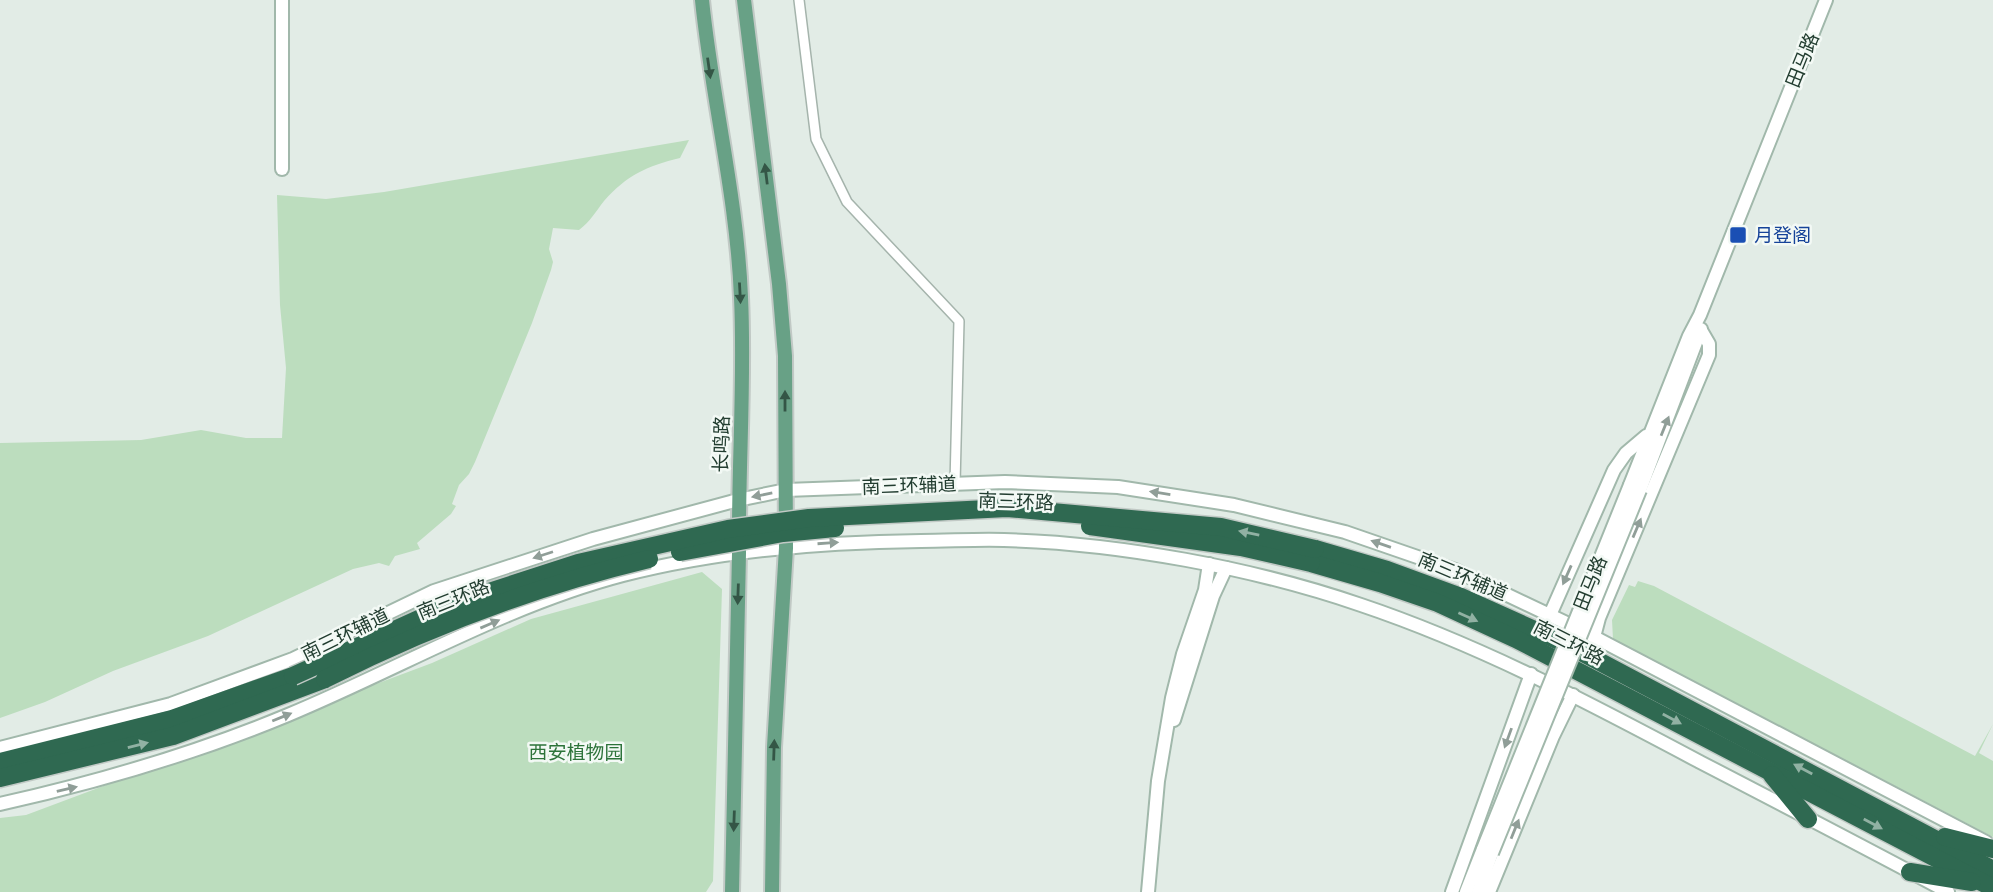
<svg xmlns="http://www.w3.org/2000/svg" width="1993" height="892" font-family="'PT Sans','Noto Sans SC',sans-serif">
<rect width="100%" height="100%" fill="#e2ece6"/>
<g fill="#bcddbe">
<path d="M 689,140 L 680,158 C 647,166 627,175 604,201 C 596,211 590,222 579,230 L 553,228 L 549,249 L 553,262 L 551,270 L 532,323 L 475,462 L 469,474 L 459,485 L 452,504 L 456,506 L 451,514 L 417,543 L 420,549 L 395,556 L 389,566 L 379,563 L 353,569 L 208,636 L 113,671 L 45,702 L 0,718 L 0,443 L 141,440 L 201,430 L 246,438 L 282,438 L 286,368 L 280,305 L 277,195 L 326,199 L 384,192 Z"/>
<path d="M 702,572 L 722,589 L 713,881 L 706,892 L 0,892 L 0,818 L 26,815 L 432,663 L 531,619 Z"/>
<path d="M 1638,581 L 1654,586 L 1975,756 L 1993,724 L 1979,753 L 1993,761 L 1993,837 L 1613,639 L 1612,620 L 1629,585 L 1635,587 Z"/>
</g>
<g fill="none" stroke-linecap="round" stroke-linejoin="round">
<g stroke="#a5b4ac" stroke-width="12">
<path id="street" d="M 799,0 L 816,139 L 847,202 L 959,321 L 955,484"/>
</g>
<g stroke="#a1b8ab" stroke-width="16">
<g id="secondary">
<path d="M 282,0 L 282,169"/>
<path d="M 1630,485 L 1689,336 L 1700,315 L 1826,0"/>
<path d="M 1640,490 L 1701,329"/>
<path d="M 1550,615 L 1614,470 L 1626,453 L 1646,436"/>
<path d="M 1594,637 L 1599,618 L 1709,355 L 1709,344 L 1702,332"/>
<path d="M 1174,720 L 1213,596 L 1226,568"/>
<path d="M 0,748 L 171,704 L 293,659 L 434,591 L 593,539 L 738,500 L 786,490 L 1005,482 L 1118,487 L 1234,505 L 1345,532 L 1455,570 L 1579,629 L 1986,842"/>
<path d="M 0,804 C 98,782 194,754 288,715 C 399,669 505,606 623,575 C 720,550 821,542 921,541 C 949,541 977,539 1004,540 C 1119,543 1253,568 1361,605 C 1480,645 1589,703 1700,762 C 1783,805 1866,848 1948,892"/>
<path d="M 1148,892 L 1158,781 L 1172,698 L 1183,654 L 1205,590 L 1209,564"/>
<path d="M 1452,892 L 1531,674"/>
<path d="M 1466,892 L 1483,849"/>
<path d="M 1478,892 L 1492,853"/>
<path d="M 1489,892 L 1553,736 L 1573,695"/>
</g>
</g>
<g stroke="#c1c9c5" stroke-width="18">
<g id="primary">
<path d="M 702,0 C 712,99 737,197 741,297 C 745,382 738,468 739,553 L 732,892"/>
<path d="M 744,0 L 779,284 L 785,356 L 786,548 L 774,747 L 772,892"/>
</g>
</g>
<g stroke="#c1c9c5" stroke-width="21">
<g id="highway">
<path d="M 1315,549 L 1387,570 L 1461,597 L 1568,645 L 1993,870"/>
<path d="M 1311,563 L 1380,583 L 1438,603 L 1516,639 L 1993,888"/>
<path d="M 0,762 L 172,719 L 293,676"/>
<path d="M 1772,775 L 1808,819"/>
<path d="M 0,778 L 173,736 L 325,679"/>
<path d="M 1945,837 L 1993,849"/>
<path d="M 1910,872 L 1972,882"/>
</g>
</g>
<use href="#street" stroke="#fff" stroke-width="9"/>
<use href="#secondary" stroke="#fff" stroke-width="12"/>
<use href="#primary" stroke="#68a186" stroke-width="14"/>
<use href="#highway" stroke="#2f6951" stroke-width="18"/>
<g stroke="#a1b8ab" stroke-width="16" stroke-linecap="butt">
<g id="secondary-bridge">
<path d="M 1483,849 L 1630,485"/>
<path d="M 1492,853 L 1640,490"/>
</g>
</g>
<g stroke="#c1c9c5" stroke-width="21" stroke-linecap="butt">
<g id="highway-bridge">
<path d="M 1090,526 L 1241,547 L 1311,563"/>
<path d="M 680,552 L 783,533 L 835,528"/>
<path d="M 293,676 L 452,604 L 578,563 L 728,529 L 809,518 L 1007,508 L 1221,527 L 1315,549"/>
<path d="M 325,679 C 428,627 536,586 649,559"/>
</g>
</g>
<use href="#secondary-bridge" stroke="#fff" stroke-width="12"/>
<use href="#highway-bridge" stroke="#2f6951" stroke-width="18"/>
</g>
<defs><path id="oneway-solid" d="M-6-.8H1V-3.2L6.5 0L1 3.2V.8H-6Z" transform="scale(1.75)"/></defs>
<g fill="#345646">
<use href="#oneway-solid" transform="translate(709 68) rotate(82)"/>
<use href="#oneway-solid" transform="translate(766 174) rotate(-97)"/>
<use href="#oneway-solid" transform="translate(740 293) rotate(87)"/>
<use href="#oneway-solid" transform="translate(785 401) rotate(-90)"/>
<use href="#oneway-solid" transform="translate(738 594) rotate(92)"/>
<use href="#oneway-solid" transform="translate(774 750) rotate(-88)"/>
<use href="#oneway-solid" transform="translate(734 821) rotate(92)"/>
</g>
<g fill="#909e98">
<use href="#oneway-solid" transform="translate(1665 426) rotate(-68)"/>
<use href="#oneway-solid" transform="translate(1160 493) rotate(-171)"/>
<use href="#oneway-solid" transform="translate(762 495) rotate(169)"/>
<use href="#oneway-solid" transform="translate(1637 528) rotate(-67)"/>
<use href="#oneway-solid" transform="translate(828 543) rotate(-4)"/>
<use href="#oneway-solid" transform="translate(1381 544) rotate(-161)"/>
<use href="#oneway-solid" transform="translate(543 555) rotate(162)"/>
<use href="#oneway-solid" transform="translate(1567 575) rotate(114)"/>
<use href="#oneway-solid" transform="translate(490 624) rotate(-23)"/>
<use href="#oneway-solid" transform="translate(282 717) rotate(-22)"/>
<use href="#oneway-solid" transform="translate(1508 738) rotate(110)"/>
<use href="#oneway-solid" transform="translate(67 789) rotate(-13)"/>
<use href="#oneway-solid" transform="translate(1515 829) rotate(-68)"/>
</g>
<g fill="#91b1a3">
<use href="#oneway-solid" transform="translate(1249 533) rotate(-168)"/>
<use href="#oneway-solid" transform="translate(1468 617) rotate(24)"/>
<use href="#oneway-solid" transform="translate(1672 719) rotate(28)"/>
<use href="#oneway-solid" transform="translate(138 745) rotate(-14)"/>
<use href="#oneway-solid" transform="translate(1803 769) rotate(-152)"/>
<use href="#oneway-solid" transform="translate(1873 824) rotate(28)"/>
</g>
<rect fill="#1a4fb4" stroke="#f3f9f5" stroke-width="2.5" x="1729" y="226" width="18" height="18" rx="3.5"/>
<g text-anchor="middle" stroke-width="5" stroke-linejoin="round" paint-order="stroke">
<g font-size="19" fill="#223d30" stroke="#f3f9f5">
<text transform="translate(1802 60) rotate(-68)" y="7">田马路</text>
<text transform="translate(721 444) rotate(-88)" y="7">长鸣路</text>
<text transform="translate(909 485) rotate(-2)" y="7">南三环辅道</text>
<text transform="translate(1016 501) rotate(2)" y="7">南三环路</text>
<text transform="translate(1463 576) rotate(23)" y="7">南三环辅道</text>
<text transform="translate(1590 583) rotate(-68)" y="7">田马路</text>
<text transform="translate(453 599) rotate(-22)" y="7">南三环路</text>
<text transform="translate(345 634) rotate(-26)" y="7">南三环辅道</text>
<text transform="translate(1569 642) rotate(27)" y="7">南三环路</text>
</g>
<g font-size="19" fill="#164399" stroke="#f3f9f5" text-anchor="start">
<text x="1754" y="242">月登阁</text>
</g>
<g font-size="19" fill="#2d733a" stroke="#f3f9f5">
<text x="576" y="759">西安植物园</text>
</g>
</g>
</svg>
